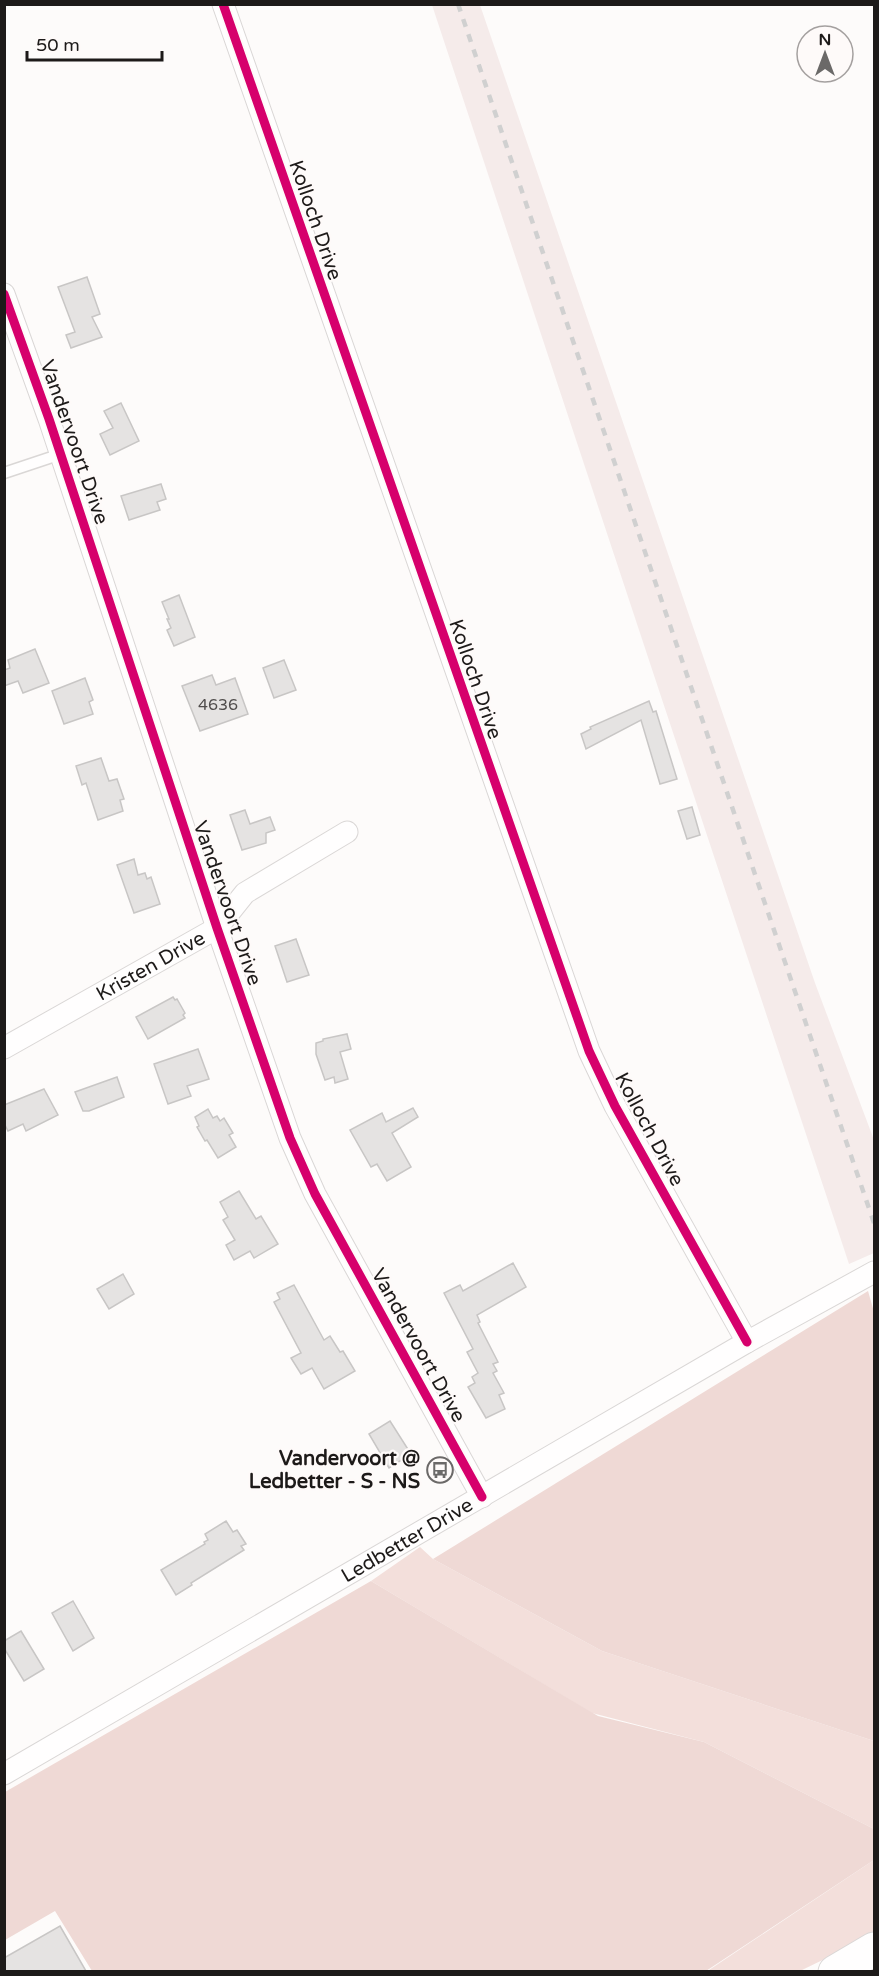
<svg xmlns="http://www.w3.org/2000/svg" width="879" height="1976" font-family="'Varela Round',sans-serif">
<rect width="100%" height="100%" fill="#fdfbfa"/>
<path fill="#f5ebea" d="M 432,5 L 480,5 L 815,983 L 874,1140 L 874,1253 L 849,1264 Z"/>
<g fill="#f3dfdb">
<path d="M 420,1547 L 433,1559 L 602,1651 L 874,1741 L 874,1829 L 704,1742 L 592,1713 L 371,1581 Z"/>
<path d="M 874,1860 L 874,1935 L 800,1971 L 706,1972 Z"/>
</g>
<g fill="#efd9d5">
<path d="M 868,1291 L 874,1312 L 874,1741 L 602,1651 L 433,1559 Z"/>
<path d="M 371,1581 L 598,1716 L 704,1742 L 874,1829 L 874,1860 L 706,1971 L 92,1971 L 55,1911 L 5,1940 L 5,1792 Z"/>
</g>
<g fill="#e5e3e2" stroke="#c8c6c5" stroke-width="1.5">
<path d="M 87,277 L 100,314 L 92,317 L 102,337 L 71,348 L 66,335 L 75,332 L 58,287 Z"/>
<path d="M 121,403 L 139,441 L 110,455 L 100,434 L 113,428 L 104,411 Z"/>
<path d="M 161,484 L 166,499 L 157,502 L 160,510 L 129,520 L 121,496 Z"/>
<path d="M 179,595 L 195,637 L 174,646 L 167,630 L 171,628 L 167,619 L 169,619 L 162,602 Z"/>
<path d="M 35,649 L 49,683 L 23,693 L 18,681 L 4,686 L 4,670 L 10,668 L 8,660 Z"/>
<path d="M 284,660 L 296,690 L 274,698 L 263,668 Z"/>
<path d="M 212,675 L 216,685 L 235,678 L 248,714 L 200,731 L 182,686 Z"/>
<path d="M 85,678 L 93,700 L 89,702 L 93,714 L 64,724 L 52,691 Z"/>
<path d="M 649,701 L 653,712 L 656,711 L 677,779 L 660,784 L 641,720 L 586,749 L 581,734 L 591,729 L 590,727 Z"/>
<path d="M 101,758 L 109,781 L 117,779 L 124,799 L 120,800 L 123,811 L 98,820 L 86,783 L 82,785 L 76,766 Z"/>
<path d="M 692,807 L 700,835 L 687,839 L 678,811 Z"/>
<path d="M 245,810 L 250,824 L 270,817 L 275,830 L 266,833 L 266,843 L 242,850 L 230,815 Z"/>
<path d="M 134,859 L 138,875 L 145,873 L 147,879 L 151,877 L 160,904 L 134,913 L 117,865 Z"/>
<path d="M 296,939 L 309,975 L 287,982 L 275,946 Z"/>
<path d="M 173,997 L 175,1000 L 177,999 L 185,1013 L 183,1015 L 185,1018 L 148,1039 L 136,1017 Z"/>
<path d="M 347,1034 L 351,1049 L 340,1052 L 348,1079 L 335,1083 L 334,1077 L 325,1080 L 316,1054 L 316,1043 L 323,1041 L 323,1039 Z"/>
<path d="M 198,1049 L 209,1079 L 187,1086 L 191,1096 L 168,1104 L 154,1064 Z"/>
<path d="M 117,1077 L 124,1097 L 89,1111 L 83,1111 L 75,1092 Z"/>
<path d="M 44,1089 L 58,1115 L 26,1131 L 23,1124 L 8,1131 L 4,1123 L 4,1105 Z"/>
<path d="M 413,1108 L 418,1117 L 392,1133 L 411,1167 L 387,1181 L 377,1164 L 371,1167 L 350,1130 L 382,1113 L 386,1122 Z"/>
<path d="M 208,1109 L 213,1118 L 217,1116 L 220,1121 L 224,1118 L 233,1133 L 229,1135 L 236,1147 L 218,1158 L 207,1140 L 205,1141 L 197,1127 L 199,1126 L 195,1117 Z"/>
<path d="M 239,1191 L 256,1219 L 261,1216 L 278,1244 L 254,1258 L 250,1251 L 234,1260 L 226,1245 L 235,1240 L 223,1220 L 228,1217 L 220,1202 Z"/>
<path d="M 513,1263 L 526,1287 L 477,1315 L 480,1322 L 478,1323 L 498,1362 L 493,1364 L 497,1371 L 493,1373 L 504,1393 L 499,1395 L 505,1409 L 486,1418 L 468,1387 L 475,1383 L 472,1377 L 478,1373 L 467,1352 L 473,1349 L 444,1293 L 460,1285 L 463,1291 Z"/>
<path d="M 123,1274 L 134,1294 L 109,1309 L 97,1289 Z"/>
<path d="M 294,1285 L 324,1340 L 330,1336 L 340,1352 L 343,1351 L 355,1371 L 324,1389 L 312,1368 L 301,1374 L 291,1358 L 301,1353 L 274,1302 L 280,1299 L 277,1293 Z"/>
<path d="M 390,1421 L 411,1454 L 389,1468 L 369,1434 Z"/>
<path d="M 226,1521 L 233,1532 L 237,1530 L 246,1544 L 241,1546 L 244,1550 L 191,1583 L 192,1585 L 176,1595 L 161,1570 L 205,1544 L 204,1542 L 208,1540 L 205,1534 Z"/>
<path d="M 73,1601 L 94,1638 L 73,1651 L 52,1613 Z"/>
<path d="M 21,1631 L 44,1669 L 24,1681 L 4,1648 L 4,1641 Z"/>
<path d="M 60,1926 L 86,1971 L 4,1971 L 4,1958 Z"/>
</g>
<g fill="none" stroke-linecap="round" stroke-linejoin="round">
<g stroke="#dad7d6" stroke-width="13">
<path id="lane" d="M 4,473 L 61,454"/>
</g>
<g stroke="#dad7d6" stroke-width="23">
<g id="street">
<path d="M 223,4 L 589,1051 L 615,1106 L 747,1342"/>
<path d="M 4,294 L 49,419 L 217,928 L 290,1138 L 315,1194 L 482,1497"/>
<path id="s1" d="M 4,1048 L 217,928 L 245,893 L 347,832"/>
<path id="s2" d="M 4,1774 L 747,1342 L 874,1272"/>
</g>
</g>
<g stroke="#dad7d6" stroke-width="35">
<path id="highway" d="M 835,1972 L 874,1949"/>
</g>
<use href="#lane" stroke="#fffefe" stroke-width="10"/>
<use href="#street" stroke="#fffefe" stroke-width="21"/>
<use href="#highway" stroke="#fffefe" stroke-width="33"/>
<path stroke="#d0d0d0" stroke-width="4.5" stroke-dasharray="8 8" stroke-linecap="butt" d="M 458,4 L 874,1223"/>
<g stroke="#fefaf9" stroke-width="13">
<g id="cycleway">
<path d="M 223,4 L 589,1051 L 615,1106 L 747,1342"/>
<path d="M 4,294 L 49,419 L 217,928 L 290,1138 L 315,1194 L 482,1497"/>
</g>
</g>
<use href="#cycleway" stroke="#d6006c" stroke-width="9"/>
</g>
<defs>
<g id="bus-ring" transform="scale(1.35)"><circle r="9.5" fill="#fefaf9" stroke="#6b6968" stroke-width="1.5"/><path d="M-5-6H5V4H4V6H2V4H-2V6H-4V4H-5ZM-3.5-4V0h7V-4ZM-3.5 1.2v1.5H-2V1.2ZM2 1.2v1.5H3.5V1.2Z" fill="#6b6968"/></g>
</defs>
<g fill-rule="evenodd">
<use href="#bus-ring" x="440" y="1470"/>
</g>
<g text-anchor="middle" stroke-width="4.5" stroke-linejoin="round" paint-order="stroke">
<g font-size="16" fill="#504d4c">
<text x="218" y="710">4636</text>
</g>
<g font-size="20" fill="#1d1a19" stroke="#fefaf9">
<text transform="translate(316 220) rotate(71)" y="7">Kolloch Drive</text>
<text transform="translate(75 442) rotate(71)" y="7">Vandervoort Drive</text>
<text transform="translate(476 679) rotate(71)" y="7">Kolloch Drive</text>
<text transform="translate(228 903) rotate(71)" y="7">Vandervoort Drive</text>
<text dy="7" stroke="none"><textPath href="#s1" startOffset="168">Kristen Drive</textPath></text>
<text transform="translate(650 1129) rotate(62)" y="7">Kolloch Drive</text>
<text transform="translate(419 1345) rotate(61)" y="7">Vandervoort Drive</text>
<text dy="7" stroke="none"><textPath href="#s2" startOffset="466">Ledbetter Drive</textPath></text>
</g>
<g font-size="20" font-weight="bold" fill="#1d1a19" stroke="#fefaf9" text-anchor="end">
<text x="420" y="1465">Vandervoort @<tspan x="420" dy="23">Ledbetter - S - NS</tspan></text>
</g>
</g>
<rect width="879" height="1976" fill="none" stroke="#1d1a19" stroke-width="12"/>
<g transform="translate(825 54)"><circle r="28" fill="#fefaf9" stroke="#a4a09f" stroke-width="1.5"/>
<path d="M0-4.5L10 22L0 15L-10 22Z" fill="#6b6968"/>
<text y="-9" font-size="16" font-weight="bold" text-anchor="middle" fill="#1d1a19">N</text>
</g>
<path d="M27 51v9h135v-9" fill="none" stroke="#1d1a19" stroke-width="3"/>
<text x="36" y="51" font-size="18" fill="#1d1a19" stroke="#fefaf9" stroke-width="4.5" paint-order="stroke">50 m</text>
</svg>
